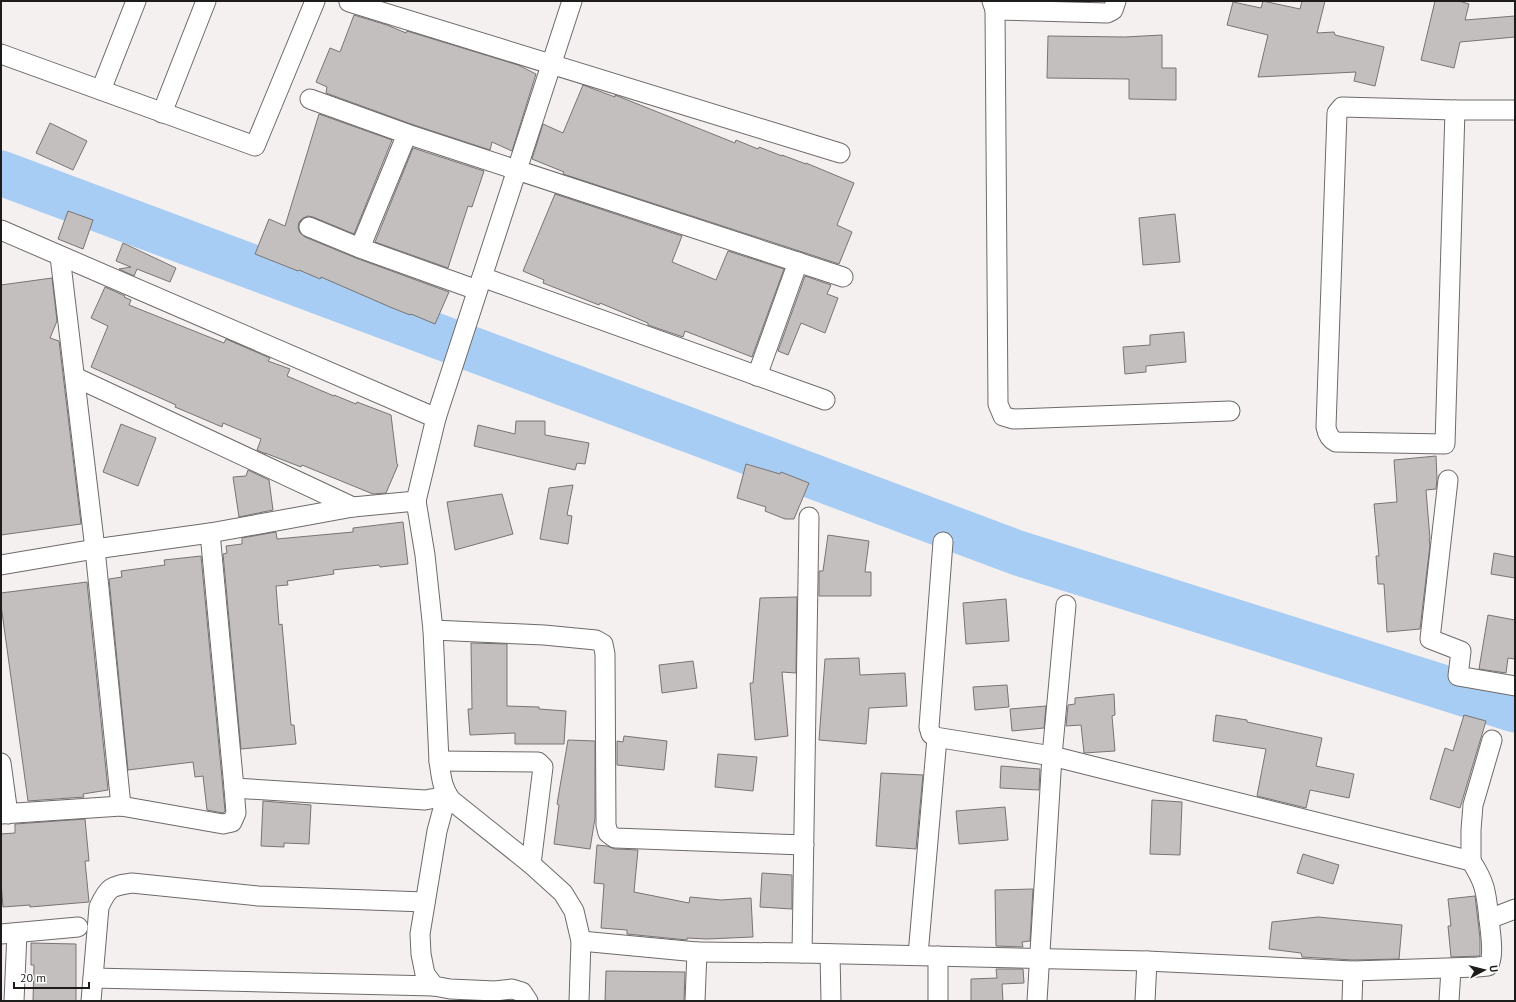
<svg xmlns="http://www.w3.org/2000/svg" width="1516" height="1002" font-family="'PT Sans',sans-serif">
<rect width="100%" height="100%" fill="#f4f0ef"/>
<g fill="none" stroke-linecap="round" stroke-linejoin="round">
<path stroke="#a8cdf4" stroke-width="45" d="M 1,173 L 1018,553 L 1515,710"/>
</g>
<g fill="#c3bfbe" stroke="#787474">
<path d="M 1263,1 L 1300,9 L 1302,1 L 1325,1 L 1317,33 L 1334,32 L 1335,35 L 1384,47 L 1375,86 L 1354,81 L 1356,72 L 1258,77 L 1268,35 L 1227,25 L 1233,2 L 1261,8 Z"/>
<path d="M 1435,1 L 1459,1 L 1469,4 L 1465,20 L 1515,16 L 1515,37 L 1460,42 L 1454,68 L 1421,60 Z"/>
<path d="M 354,15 L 387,25 L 406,33 L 407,31 L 518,65 L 536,74 L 512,151 L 492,142 L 490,150 L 411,124 L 326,93 L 327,87 L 316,82 L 330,48 L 340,52 Z"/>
<path d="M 1162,35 L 1162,68 L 1176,68 L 1176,100 L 1129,99 L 1129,79 L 1047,78 L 1048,36 L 1125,37 Z"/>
<path d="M 583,85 L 615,97 L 615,95 L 735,143 L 736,140 L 758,149 L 759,147 L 782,156 L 782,155 L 806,164 L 806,163 L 854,183 L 837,225 L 852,232 L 839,264 L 563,174 L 564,172 L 532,159 L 543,124 L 563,133 Z"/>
<path d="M 319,114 L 392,140 L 354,234 L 313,217 L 308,216 L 303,218 L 299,222 L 298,228 L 300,233 L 305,237 L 356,258 L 449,292 L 435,324 L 411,314 L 410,315 L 390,307 L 321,277 L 320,279 L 299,270 L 298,271 L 255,254 L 269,219 L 285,226 Z"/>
<path d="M 50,123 L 87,141 L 73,170 L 36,153 Z"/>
<path d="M 413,148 L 484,171 L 472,207 L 468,206 L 448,268 L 375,242 Z"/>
<path d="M 555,194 L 682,236 L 672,262 L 716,280 L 728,251 L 784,269 L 752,357 L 685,331 L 683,337 L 648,325 L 648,323 L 600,303 L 599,305 L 543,283 L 544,280 L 523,271 Z"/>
<path d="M 68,211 L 93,220 L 83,249 L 58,239 Z"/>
<path d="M 1175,214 L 1180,262 L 1143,265 L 1139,218 Z"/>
<path d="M 123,243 L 176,268 L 170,282 L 137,269 L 134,276 L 119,269 L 131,267 L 116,261 Z"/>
<path d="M 805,276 L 831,285 L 827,294 L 838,298 L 825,333 L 801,323 L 788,355 L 778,351 Z"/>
<path d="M 52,278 L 57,321 L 50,338 L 59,341 L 81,524 L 1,535 L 1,285 Z"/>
<path d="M 105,287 L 125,296 L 124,297 L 131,300 L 129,305 L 224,343 L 226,339 L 270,358 L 268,361 L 290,369 L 287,376 L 334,396 L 334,395 L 356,404 L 357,402 L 391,415 L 397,464 L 398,465 L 386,493 L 373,494 L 302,465 L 301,467 L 265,453 L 266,454 L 257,450 L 261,439 L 223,423 L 222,427 L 194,415 L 175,407 L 176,405 L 91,367 L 108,326 L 91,318 Z"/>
<path d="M 1184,332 L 1186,362 L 1146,366 L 1146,372 L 1125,374 L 1123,347 L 1150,345 L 1150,335 Z"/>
<path d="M 516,421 L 545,421 L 545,435 L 589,443 L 585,464 L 577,463 L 575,470 L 474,446 L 478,425 L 515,434 Z"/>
<path d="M 121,424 L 156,438 L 138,486 L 103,472 Z"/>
<path d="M 1436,456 L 1437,478 L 1436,489 L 1426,490 L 1430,539 L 1429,539 L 1430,545 L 1420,629 L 1387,632 L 1384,584 L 1378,584 L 1376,556 L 1379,556 L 1374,504 L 1397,502 L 1394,460 Z"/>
<path d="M 746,464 L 780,474 L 781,472 L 809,483 L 794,519 L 785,519 L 765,511 L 766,507 L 737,498 Z"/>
<path d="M 248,470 L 269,480 L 273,510 L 239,517 L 233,477 L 246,476 Z"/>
<path d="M 573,485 L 567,515 L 572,516 L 568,544 L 540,539 L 549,488 Z"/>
<path d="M 502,494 L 513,534 L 455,550 L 447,502 Z"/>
<path d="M 403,522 L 408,564 L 380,567 L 379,565 L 333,570 L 334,574 L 287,581 L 288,585 L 276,586 L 279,625 L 282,624 L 291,725 L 294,725 L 296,744 L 241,749 L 223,554 L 227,553 L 226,546 L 242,544 L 242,538 L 276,532 L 277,539 L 353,532 L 353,528 Z"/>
<path d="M 828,535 L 869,541 L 865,572 L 871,572 L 871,596 L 819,596 L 819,571 L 823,571 Z"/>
<path d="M 1494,553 L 1515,557 L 1515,578 L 1491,574 Z"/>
<path d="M 201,556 L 223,789 L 225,811 L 223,813 L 207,810 L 203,776 L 195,777 L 193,762 L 128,770 L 109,579 L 122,577 L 121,571 L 165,565 L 164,560 Z"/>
<path d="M 87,582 L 108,790 L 83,794 L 84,797 L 28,801 L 1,605 L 1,593 Z"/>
<path d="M 797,597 L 796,673 L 782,672 L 788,736 L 755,740 L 750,683 L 753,683 L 760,598 Z"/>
<path d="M 1006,599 L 1009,641 L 966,644 L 963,603 Z"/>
<path d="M 1488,615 L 1515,620 L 1515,659 L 1508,658 L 1506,673 L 1479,669 Z"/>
<path d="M 471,643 L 507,644 L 507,706 L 539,707 L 539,709 L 566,711 L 564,744 L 515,744 L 515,733 L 470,735 L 468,709 L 472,709 Z"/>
<path d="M 859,658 L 860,675 L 905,673 L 907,706 L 869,708 L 866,744 L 819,740 L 825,659 Z"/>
<path d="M 693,661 L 697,688 L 662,693 L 659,665 Z"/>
<path d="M 1007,685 L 1009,707 L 975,710 L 973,687 Z"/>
<path d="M 1114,694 L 1115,715 L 1112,716 L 1115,751 L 1084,753 L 1081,725 L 1066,726 L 1068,705 L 1075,704 L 1075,698 Z"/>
<path d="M 1046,706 L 1044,728 L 1012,731 L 1010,709 Z"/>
<path d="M 1216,715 L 1247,720 L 1247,722 L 1322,738 L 1316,766 L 1354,774 L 1349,798 L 1310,790 L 1306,808 L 1257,796 L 1266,749 L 1213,741 Z"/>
<path d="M 1464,715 L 1486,721 L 1460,808 L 1430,799 L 1445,748 L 1453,751 Z"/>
<path d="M 624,736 L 667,741 L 664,770 L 617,765 L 617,741 L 623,742 Z"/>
<path d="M 568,740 L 595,741 L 595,818 L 590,849 L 554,844 L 559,805 L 557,804 Z"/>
<path d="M 718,754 L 757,757 L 753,791 L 715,787 Z"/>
<path d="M 1001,766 L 1040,769 L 1039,790 L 1000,788 Z"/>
<path d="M 881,773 L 923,775 L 916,849 L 876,846 Z"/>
<path d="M 1152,800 L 1182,802 L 1180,855 L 1150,854 Z"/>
<path d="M 263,801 L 311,805 L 309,844 L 284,843 L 284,847 L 261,846 Z"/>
<path d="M 1005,807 L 1008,840 L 959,844 L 956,811 Z"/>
<path d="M 85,819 L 89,861 L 85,861 L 89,902 L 30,907 L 30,905 L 3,907 L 1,882 L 1,834 L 15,833 L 15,824 Z"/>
<path d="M 597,845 L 607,846 L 615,849 L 638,850 L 634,892 L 689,903 L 690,897 L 721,900 L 751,898 L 753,937 L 707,939 L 687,938 L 687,940 L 627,934 L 627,930 L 601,928 L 604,884 L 594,883 Z"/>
<path d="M 1303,854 L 1339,865 L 1333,884 L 1297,873 Z"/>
<path d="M 762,873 L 792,875 L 792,909 L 760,907 Z"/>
<path d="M 1033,889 L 1030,941 L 1022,942 L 1023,947 L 996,946 L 995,890 Z"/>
<path d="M 1475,896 L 1480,938 L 1480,956 L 1451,957 L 1448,926 L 1451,926 L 1448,899 Z"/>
<path d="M 1318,917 L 1402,925 L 1399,959 L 1353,960 L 1302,957 L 1301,953 L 1269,949 L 1272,922 Z"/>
<path d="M 31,943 L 76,944 L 76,1001 L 33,1001 L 34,965 L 31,965 Z"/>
<path d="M 996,969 L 1023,969 L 1024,983 L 1002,984 L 1003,1001 L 971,1001 L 971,979 L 997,978 Z"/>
<path d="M 606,971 L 685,972 L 684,1001 L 605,1001 Z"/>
</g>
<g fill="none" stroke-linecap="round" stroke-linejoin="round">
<g stroke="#6e6a6a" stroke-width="21">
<g id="minor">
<path d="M 992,1 L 995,10 L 998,404 L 1003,416 L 1013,419 L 1230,411"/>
<path d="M 349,2 L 840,153"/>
<path d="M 995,10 L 1107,13 L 1113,10 L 1116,1"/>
<path d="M 1,54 L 255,146 L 315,1"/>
<path d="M 101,90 L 136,1"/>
<path d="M 310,99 L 407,134 L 843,277"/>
<path d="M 1342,107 L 1455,110 L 1445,444 L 1336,442 C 1330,439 1327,433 1326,427 L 1337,113 Z"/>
<path d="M 1455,110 L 1515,110"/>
<path d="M 162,113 L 206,1"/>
<path d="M 309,227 L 360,248 L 477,290"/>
<path d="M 1,230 L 436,418"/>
<path d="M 360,248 L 407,134"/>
<path d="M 60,256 L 95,549 L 121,806"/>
<path d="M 482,277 L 825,400"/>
<path d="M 757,376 L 798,262"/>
<path d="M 75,377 L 353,507"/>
<path d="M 1448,480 L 1430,639 L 1461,651 L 1458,676 L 1515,686"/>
<path d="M 416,501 L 425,555 L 433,630 L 439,761 C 441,775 442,789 451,800 L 531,864 L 563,893 L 574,911 L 581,941 L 579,1001"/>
<path d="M 809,517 L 802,953 L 1147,961 L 1353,971 L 1477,967 L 1488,966 C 1495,957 1490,931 1489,919 L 1515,909"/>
<path d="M 943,542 L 929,727 L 931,734 L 935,737 L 1052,756 L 1471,861 C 1486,884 1486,893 1489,919"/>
<path d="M 1,565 L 95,549 L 210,533 L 353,507 L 416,501 L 436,418 L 572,1"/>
<path d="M 433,630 L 544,635 L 596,640 L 603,644 L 605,654 L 606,825 L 608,833 L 615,838 L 804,845"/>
<path d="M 439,761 L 538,762 L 543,767 L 531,864"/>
<path d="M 1,763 L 8,814"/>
<path d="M 234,788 L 425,800 L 436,798 L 447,794"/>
<path d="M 447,794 L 437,831 L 420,934 L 421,954 L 425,974 L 434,986 L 450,989 L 495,991 L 512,989 L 522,992 L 528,1001"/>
<path d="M 1,814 L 121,806 L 223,824 L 232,822 L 236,813 L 234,788 L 210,533"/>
<path d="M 1471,861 L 1471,830 L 1473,805 L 1492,740"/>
<path d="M 1,934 L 78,927"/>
<path d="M 581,941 L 697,952 L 695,1001"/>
<path d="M 697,952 L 802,953"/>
<path d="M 830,954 L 831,1001"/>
<path d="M 918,955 L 937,738"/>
<path d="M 93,978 L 434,986"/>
<path d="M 14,1001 L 17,933"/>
<path d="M 91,1001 L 99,907 C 108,887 111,886 132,883 L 258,896 L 425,902"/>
<path d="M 938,1001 L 938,956"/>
<path d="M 1037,1001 L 1052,756 L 1066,605"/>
<path d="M 1145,1001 L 1147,961"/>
<path d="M 1352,1001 L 1353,971"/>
<path d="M 1449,1001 L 1451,969"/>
</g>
</g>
<use href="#minor" stroke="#fff" stroke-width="19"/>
</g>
<rect width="1516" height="1002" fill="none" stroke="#1d1c1b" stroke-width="4"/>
<g transform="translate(1484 970) rotate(83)" stroke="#ffffff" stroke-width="3" paint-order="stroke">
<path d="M0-3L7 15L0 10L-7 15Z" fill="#1d1c1b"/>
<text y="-6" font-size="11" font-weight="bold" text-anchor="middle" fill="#1d1c1b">U</text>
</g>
<path d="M14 982v6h75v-6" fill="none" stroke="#1d1c1b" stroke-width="2"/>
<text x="20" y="982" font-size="12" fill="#1d1c1b" stroke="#ffffff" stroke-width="3" paint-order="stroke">20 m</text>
</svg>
